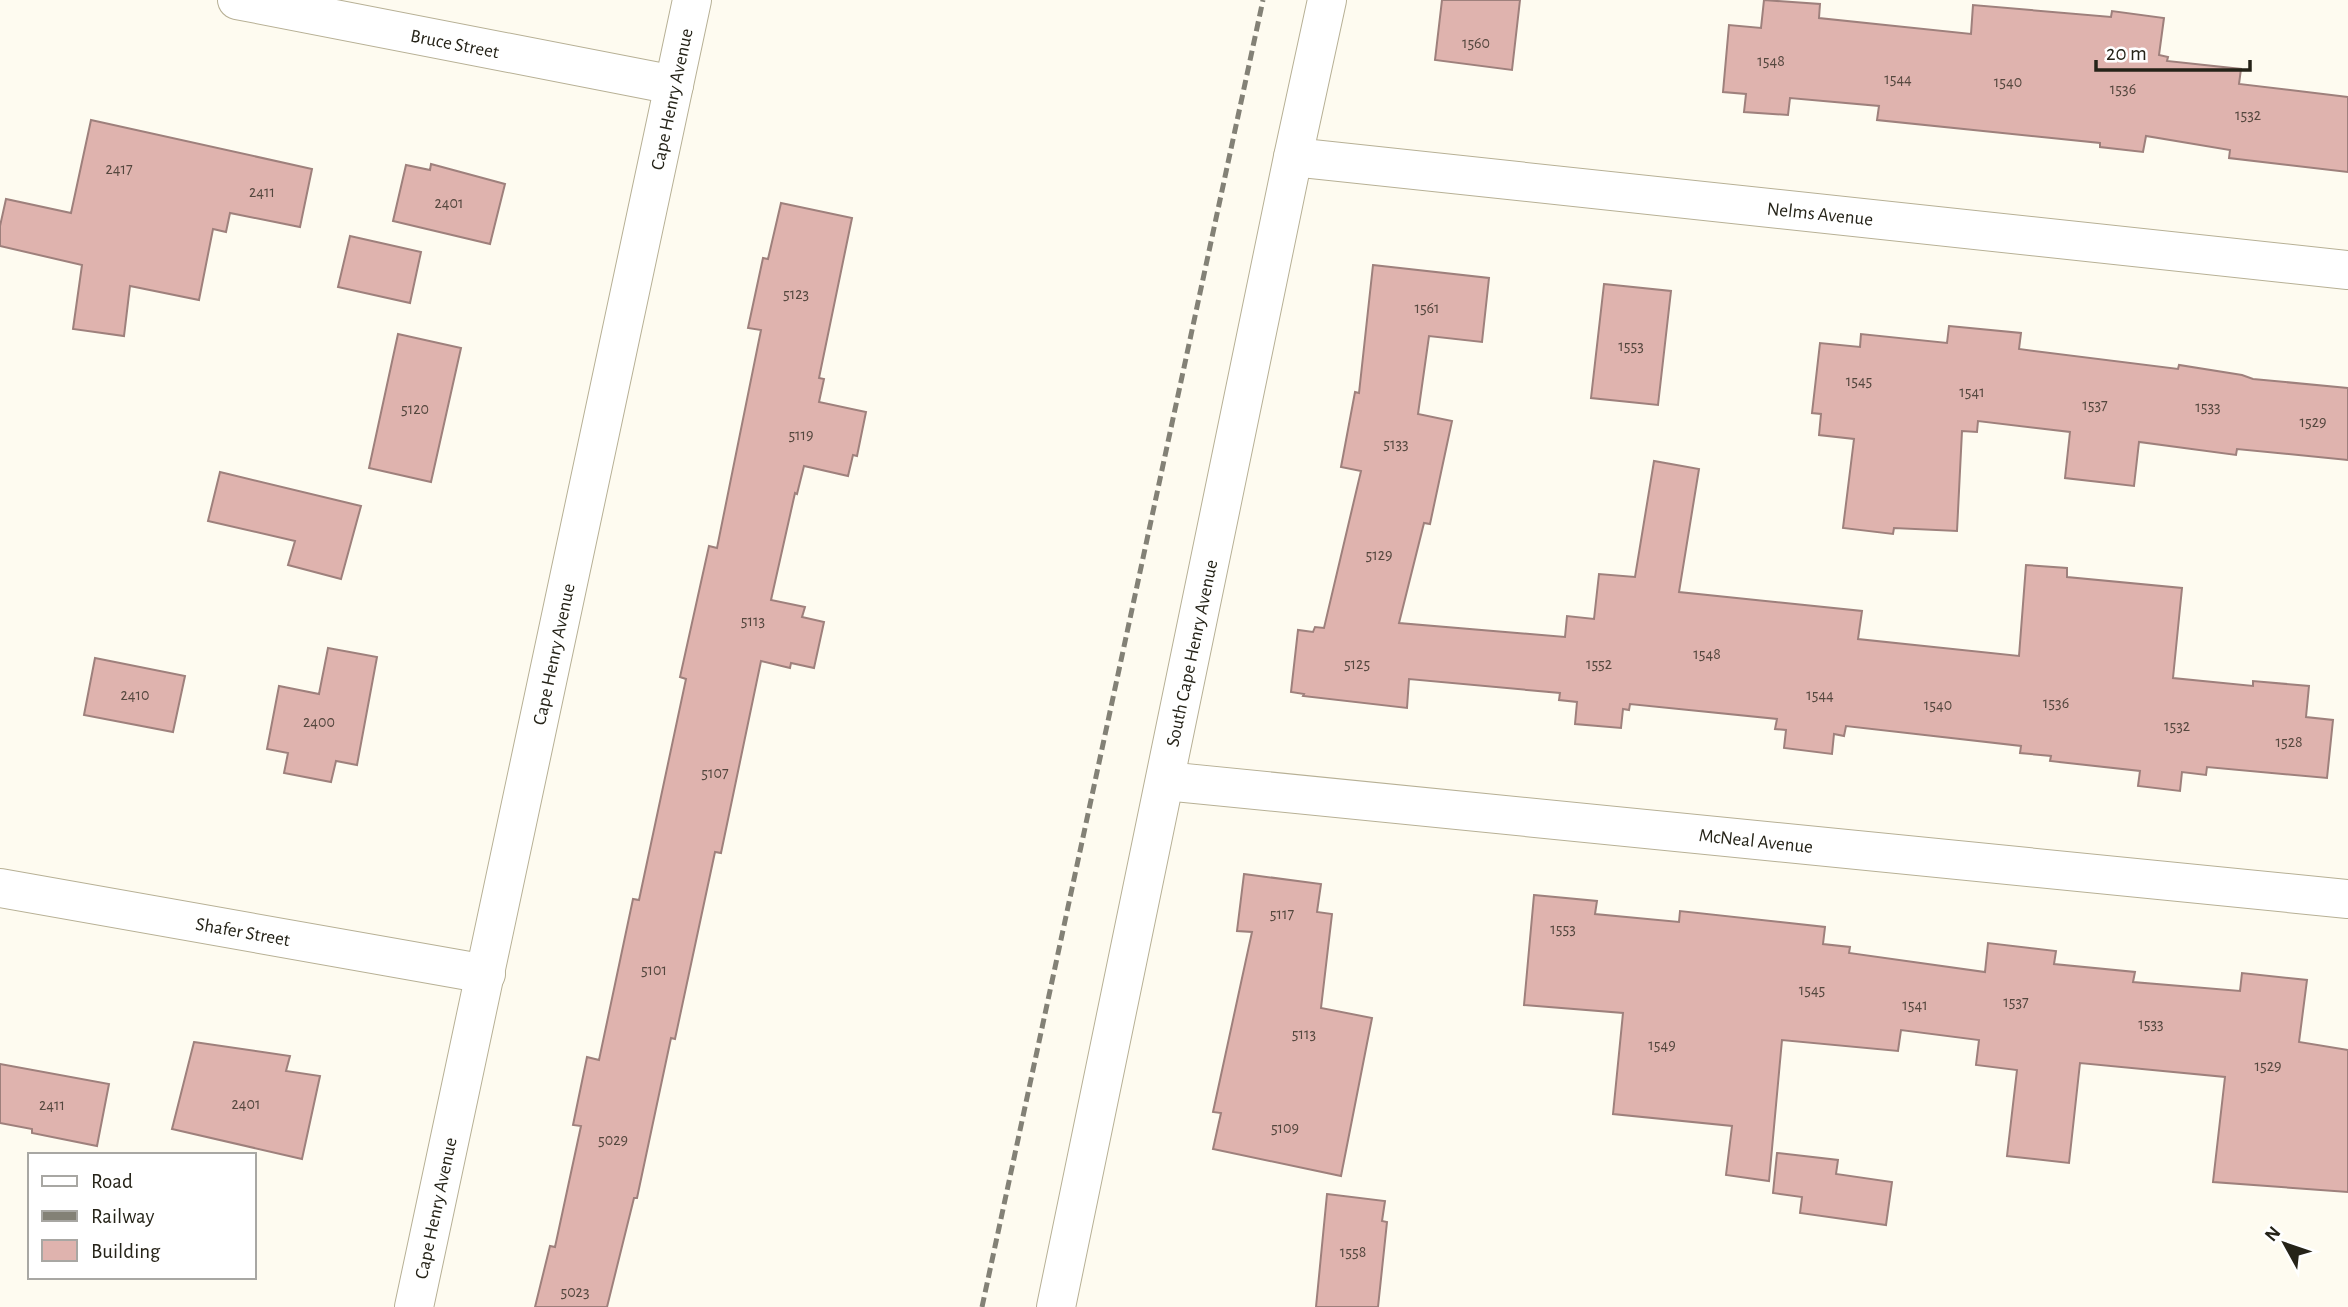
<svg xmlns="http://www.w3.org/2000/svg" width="2348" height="1307" font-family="'Alegreya Sans',sans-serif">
<rect width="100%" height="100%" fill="#fefbf0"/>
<g fill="#dfb3ae" stroke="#9e807c" stroke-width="2">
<path d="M 1442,0 L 1520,0 L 1512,70 L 1435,60 Z"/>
<path d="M 1764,0 L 1820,4 L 1819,18 L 1971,34 L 1973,5 L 2111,17 L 2112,11 L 2164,18 L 2159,55 L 2168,57 L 2167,61 L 2241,69 L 2239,84 L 2348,97 L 2348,172 L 2229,158 L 2230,150 L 2146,136 L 2143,152 L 2100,147 L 2100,143 L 1877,120 L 1879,106 L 1790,98 L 1788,115 L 1744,112 L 1746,94 L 1723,92 L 1729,25 L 1761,28 Z"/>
<path d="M 91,120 L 312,169 L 300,227 L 230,213 L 226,232 L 213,229 L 199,300 L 130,286 L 124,336 L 73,329 L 82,265 L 0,246 L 0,226 L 6,199 L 71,213 Z"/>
<path d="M 431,164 L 505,184 L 490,244 L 393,221 L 406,165 L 430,170 Z"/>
<path d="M 781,203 L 852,218 L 819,378 L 824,379 L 819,402 L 866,412 L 857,456 L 853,455 L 848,476 L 804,466 L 797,494 L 795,493 L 771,600 L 805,607 L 802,617 L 824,622 L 814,668 L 791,663 L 790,668 L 761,661 L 721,853 L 715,852 L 675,1039 L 671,1038 L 637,1198 L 634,1198 L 607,1307 L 535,1307 L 550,1246 L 555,1247 L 581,1126 L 573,1125 L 587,1057 L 599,1060 L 633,899 L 639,900 L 686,679 L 680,677 L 709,546 L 717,548 L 761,330 L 748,328 L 763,258 L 768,259 Z"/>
<path d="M 350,236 L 421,252 L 410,303 L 338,287 Z"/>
<path d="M 1373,265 L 1489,278 L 1482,342 L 1429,336 L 1418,414 L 1452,421 L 1430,524 L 1424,523 L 1399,623 L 1565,637 L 1567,616 L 1594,619 L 1599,574 L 1635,577 L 1654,461 L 1699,469 L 1679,592 L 1862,611 L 1858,639 L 2019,656 L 2026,565 L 2067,568 L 2067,577 L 2182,588 L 2173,678 L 2253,686 L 2253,681 L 2309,686 L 2306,717 L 2333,720 L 2327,778 L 2207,767 L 2206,775 L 2182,772 L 2180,791 L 2138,786 L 2140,771 L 2050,761 L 2051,756 L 2020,753 L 2021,746 L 1846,726 L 1844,736 L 1834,734 L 1832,754 L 1784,748 L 1786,730 L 1775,729 L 1777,719 L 1630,704 L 1629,710 L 1623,709 L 1621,728 L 1575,724 L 1577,702 L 1559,700 L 1560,693 L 1409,679 L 1407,708 L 1303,696 L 1304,694 L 1291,692 L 1298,630 L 1313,632 L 1315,627 L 1324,628 L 1361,471 L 1341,467 L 1355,392 L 1359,393 Z"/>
<path d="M 1604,284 L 1671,291 L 1658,405 L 1591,398 Z"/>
<path d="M 1949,326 L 2021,333 L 2019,349 L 2178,369 L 2179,365 L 2242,375 L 2253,379 L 2348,388 L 2348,460 L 2237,449 L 2236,455 L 2139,442 L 2134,486 L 2065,478 L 2070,432 L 1978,421 L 1977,432 L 1962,431 L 1957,531 L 1894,528 L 1893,534 L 1843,528 L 1854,439 L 1819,435 L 1821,414 L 1812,413 L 1820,343 L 1860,347 L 1861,334 L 1947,343 Z"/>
<path d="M 398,334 L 461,348 L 431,482 L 369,468 Z"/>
<path d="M 220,472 L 361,506 L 341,579 L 288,565 L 295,541 L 208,521 Z"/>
<path d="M 328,648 L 377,657 L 357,765 L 336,761 L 331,782 L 284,773 L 288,753 L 267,749 L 279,686 L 319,694 Z"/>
<path d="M 95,658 L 185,676 L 173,732 L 84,715 Z"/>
<path d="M 1244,874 L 1321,884 L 1317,912 L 1332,914 L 1321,1008 L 1372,1018 L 1341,1176 L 1213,1149 L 1221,1113 L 1213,1112 L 1252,932 L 1237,931 Z"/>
<path d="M 1534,895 L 1597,901 L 1595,914 L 1679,922 L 1680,911 L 1825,927 L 1823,944 L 1850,947 L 1849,953 L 1985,972 L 1988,943 L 2056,951 L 2054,964 L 2135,972 L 2133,982 L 2240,991 L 2242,973 L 2307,980 L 2299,1042 L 2348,1050 L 2348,1192 L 2213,1182 L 2225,1077 L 2080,1063 L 2069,1163 L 2007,1156 L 2017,1070 L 1976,1065 L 1979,1040 L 1901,1030 L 1898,1051 L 1782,1040 L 1769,1181 L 1726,1175 L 1732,1126 L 1613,1114 L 1623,1013 L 1524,1005 Z"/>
<path d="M 194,1042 L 290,1056 L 286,1071 L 320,1076 L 302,1159 L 172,1129 Z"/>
<path d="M 0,1064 L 109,1084 L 97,1146 L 32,1133 L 32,1129 L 0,1123 Z"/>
<path d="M 1777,1153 L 1838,1160 L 1836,1174 L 1892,1182 L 1886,1225 L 1800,1213 L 1802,1197 L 1773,1193 Z"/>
<path d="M 1327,1194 L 1385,1201 L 1382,1221 L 1387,1222 L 1378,1307 L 1316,1307 Z"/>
</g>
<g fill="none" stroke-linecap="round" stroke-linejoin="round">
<g stroke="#b7b095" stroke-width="40">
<g id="minor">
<path d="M 237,0 L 674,85"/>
<path d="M 1293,157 L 2348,270"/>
<path d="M 1165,781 L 2348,899"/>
<path d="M 0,888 L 486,974"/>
<path d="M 414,1307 L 692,0"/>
<path d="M 1056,1307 L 1293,157 L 1327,0"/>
</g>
</g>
<use href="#minor" stroke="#fff" stroke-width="38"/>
<path stroke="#838176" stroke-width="5" stroke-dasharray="10 5" stroke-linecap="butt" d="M 982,1307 L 1263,0"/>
</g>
<g text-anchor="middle" stroke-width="5" stroke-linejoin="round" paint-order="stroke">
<g font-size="16" fill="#54473e">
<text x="1476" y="48">1560</text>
<text x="1771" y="66">1548</text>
<text x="1898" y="84">1544</text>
<text x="2008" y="87">1540</text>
<text x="2123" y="94">1536</text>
<text x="2248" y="120">1532</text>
<text x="119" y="174">2417</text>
<text x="262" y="197">2411</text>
<text x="449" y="208">2401</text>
<text x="796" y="299">5123</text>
<text x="1427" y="313">1561</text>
<text x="1631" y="351">1553</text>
<text x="1859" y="386">1545</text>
<text x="1972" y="397">1541</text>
<text x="2095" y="410">1537</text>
<text x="2208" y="412">1533</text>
<text x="415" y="414">5120</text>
<text x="2313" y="427">1529</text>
<text x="801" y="440">5119</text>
<text x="1396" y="449">5133</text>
<text x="1379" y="560">5129</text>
<text x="753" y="626">5113</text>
<text x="1707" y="659">1548</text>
<text x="1357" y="669">5125</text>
<text x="1599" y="669">1552</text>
<text x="135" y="700">2410</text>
<text x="1820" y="700">1544</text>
<text x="2056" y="708">1536</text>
<text x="1938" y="710">1540</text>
<text x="319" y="727">2400</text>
<text x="2177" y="731">1532</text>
<text x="2289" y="747">1528</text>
<text x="715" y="778">5107</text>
<text x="1282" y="919">5117</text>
<text x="1563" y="934">1553</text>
<text x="654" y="975">5101</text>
<text x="1812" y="995">1545</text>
<text x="2016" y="1007">1537</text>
<text x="1915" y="1010">1541</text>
<text x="2151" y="1029">1533</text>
<text x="1304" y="1039">5113</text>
<text x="1662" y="1050">1549</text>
<text x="2268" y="1071">1529</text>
<text x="246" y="1109">2401</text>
<text x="52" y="1110">2411</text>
<text x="1285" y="1133">5109</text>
<text x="613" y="1145">5029</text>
<text x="1353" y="1257">1558</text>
<text x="575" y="1297">5023</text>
</g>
<g font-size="19" fill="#252318" stroke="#fff">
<text transform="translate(455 43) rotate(11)" y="7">Bruce Street</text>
<text transform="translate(671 99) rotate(-78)" y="7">Cape Henry Avenue</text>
<text transform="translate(1820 213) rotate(6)" y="7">Nelms Avenue</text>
<text transform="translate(1191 653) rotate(-78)" y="7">South Cape Henry Avenue</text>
<text transform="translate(553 654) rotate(-78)" y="7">Cape Henry Avenue</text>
<text transform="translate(1756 840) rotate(6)" y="7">McNeal Avenue</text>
<text transform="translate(243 931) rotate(10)" y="7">Shafer Street</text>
<text transform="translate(435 1208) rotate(-78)" y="7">Cape Henry Avenue</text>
</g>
</g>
<rect x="28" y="1153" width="228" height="126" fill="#ffffff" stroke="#a8a7a3" stroke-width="2"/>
<rect x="42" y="1176" width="35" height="10" fill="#ffffff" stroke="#a8a7a3" stroke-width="2"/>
<text x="91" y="1188" font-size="21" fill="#252318">Road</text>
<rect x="42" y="1211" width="35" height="10" fill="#838176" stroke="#a8a7a3" stroke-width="2"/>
<text x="91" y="1223" font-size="21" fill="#252318">Railway</text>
<rect x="42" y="1240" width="35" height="21" fill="#dfb3ae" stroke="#a8a7a3" stroke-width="2"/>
<text x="91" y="1258" font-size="21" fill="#252318">Building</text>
<g transform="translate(2285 1244) rotate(310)" stroke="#ffffff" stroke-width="5" paint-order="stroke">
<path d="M0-5L12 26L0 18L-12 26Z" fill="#252318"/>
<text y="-10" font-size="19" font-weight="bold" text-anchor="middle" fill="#252318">N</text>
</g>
<path d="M2096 60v10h154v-10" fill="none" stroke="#252318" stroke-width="3.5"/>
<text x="2106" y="60" font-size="21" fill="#252318" stroke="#ffffff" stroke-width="5" paint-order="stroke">20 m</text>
</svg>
